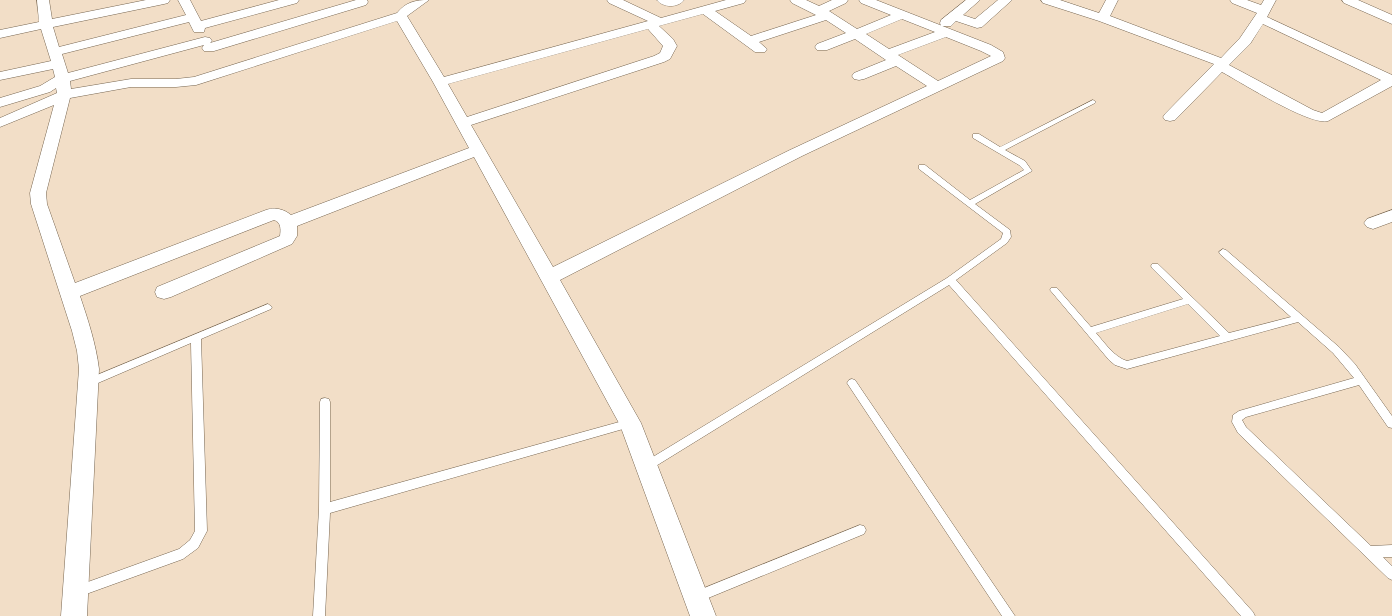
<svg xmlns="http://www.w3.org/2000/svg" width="1392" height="616" font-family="'Sofia Sans Condensed',sans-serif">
<rect width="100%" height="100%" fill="#f2dec7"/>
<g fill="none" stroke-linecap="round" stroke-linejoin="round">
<g stroke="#776651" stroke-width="1">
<g id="service">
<path d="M 1093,100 L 1096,102 L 1095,103 L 1005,150 L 1025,161 L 1032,171 L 975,204 L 1010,230 L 1011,237 L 1007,243 L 956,280 L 1253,612 L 1255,616 L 1241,616 L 949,285 L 651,469 L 647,471 L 643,469 L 642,466 L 643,463 L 947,278 L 1001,239 L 1003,233 L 919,169 L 919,165 L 925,165 L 970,200 L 1024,170 L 1019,165 L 973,138 L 973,134 L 979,134 L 1000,147 Z"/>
<path d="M 1223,249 L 1226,250 L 1339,347 L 1355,364 L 1392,416 L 1392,428 L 1388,427 L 1359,385 L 1246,417 L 1242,420 L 1246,427 L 1371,546 L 1392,545 L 1392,557 L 1383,557 L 1392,566 L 1392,580 L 1388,578 L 1238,433 L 1232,422 L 1233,415 L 1239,411 L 1354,378 L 1333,353 L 1298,322 L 1127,369 L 1115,365 L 1109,360 L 1050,290 L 1051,288 L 1057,288 L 1091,327 L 1183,299 L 1152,268 L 1151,266 L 1152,264 L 1158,264 L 1229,333 L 1291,317 L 1220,254 L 1219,252 ZM 1188,304 L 1220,336 L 1127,361 C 1114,357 1105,343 1096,333 Z"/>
<path d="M 268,304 L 272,307 L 271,309 L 201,339 L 207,531 L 198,548 L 183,559 L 78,597 L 74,595 L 72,591 L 74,587 L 179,549 L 190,540 L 195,531 L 191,343 L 91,386 L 88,387 L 85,386 L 83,383 L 85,380 Z"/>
<path d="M 852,379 L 855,380 L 1015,616 L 1002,616 L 849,386 L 847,383 L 849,380 Z"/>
<path d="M 325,398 L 329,399 L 330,402 L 330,502 L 630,419 L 634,420 L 635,423 L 634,426 L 630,427 L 330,513 L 325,616 L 313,616 L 319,509 L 320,402 L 321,399 Z"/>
<path d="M 860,525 L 864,526 L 866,530 L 864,534 L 696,603 L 692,601 L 690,597 L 692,593 Z"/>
</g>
</g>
<g stroke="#776651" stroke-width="1">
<g id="minor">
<path d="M 37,0 L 49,0 L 52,19 L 146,0 L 170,0 L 168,3 L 164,4 L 53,27 L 59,47 L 186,15 L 178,0 L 190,0 L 201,21 L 279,0 L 299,0 L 297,3 L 205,28 L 204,32 L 194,32 L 189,22 L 62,54 L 68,73 L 205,37 L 210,38 L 212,41 L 210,43 L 356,0 L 367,0 L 368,2 L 366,5 L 214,51 L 204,51 L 202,48 L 204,45 L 70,81 L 71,89 L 131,79 L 176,79 L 194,77 L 397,13 C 406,2 415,0 429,0 L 407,16 L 444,77 L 648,21 L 609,3 L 607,0 L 623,0 L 661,18 L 726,0 L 746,0 L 744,3 L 715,11 L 751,36 L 816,15 L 792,3 L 790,0 L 806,0 L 819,6 L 832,0 L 848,0 L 846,3 L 829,11 L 857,29 L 891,15 L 861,3 L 859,0 L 876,0 L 991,45 L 1003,52 L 1005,58 L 1003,61 L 802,156 L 560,280 L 641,423 L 716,616 L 690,616 L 620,425 L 474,157 L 297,226 L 297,236 L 292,244 L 171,297 L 164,299 L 157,297 L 155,292 L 157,287 L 280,236 C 281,229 281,222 274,220 L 80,296 C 88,320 96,344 99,369 L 87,616 L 61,616 L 79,369 L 77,351 L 72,331 L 31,204 L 30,193 L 54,105 L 0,127 L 0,118 L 57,93 L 56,88 L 50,92 L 0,107 L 0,98 L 40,86 L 55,77 L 53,69 L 0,80 L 0,72 L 51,61 L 41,29 L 0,38 L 0,30 L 39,22 ZM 703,14 L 755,52 L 765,52 L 767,49 L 759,42 L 826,20 L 846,33 L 817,44 L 815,47 L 817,50 L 827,50 L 855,39 L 886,60 L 854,73 L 852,76 L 854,79 L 859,80 L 864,79 L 896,66 L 927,86 L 790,150 L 553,267 L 471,125 L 664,62 L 670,59 L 677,46 L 673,39 L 659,26 ZM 902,19 L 935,32 L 889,49 L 866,34 ZM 397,21 L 433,82 L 469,148 L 291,215 C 284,209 275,207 266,210 L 75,283 L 47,204 L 46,193 L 70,98 L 131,87 L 176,87 L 196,85 ZM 648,29 L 663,46 L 660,53 L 654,56 L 467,117 L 448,84 ZM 946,37 L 981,51 L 991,56 L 938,81 L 898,55 Z"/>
<path d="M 657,0 L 684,0 C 678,8 663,8 657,0 Z"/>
<path d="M 966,0 L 980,0 L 963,15 L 975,19 L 998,0 L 1012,0 L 982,27 L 977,28 L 956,21 L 951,26 L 941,26 L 940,23 L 941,20 Z"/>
<path d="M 1041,0 L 1060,0 L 1099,13 L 1106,0 L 1118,0 L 1110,16 L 1221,58 L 1240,38 L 1257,13 L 1232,3 L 1230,0 L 1247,0 L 1261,5 L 1264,0 L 1276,0 L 1267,17 L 1392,75 L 1392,86 L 1328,121 C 1310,126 1242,83 1222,72 L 1175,120 L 1170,121 L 1165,120 L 1163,117 L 1165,114 L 1214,64 L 1099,21 L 1043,3 ZM 1263,24 L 1381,80 L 1322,113 L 1313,110 L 1229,65 L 1250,44 Z"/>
<path d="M 1342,0 L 1358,0 L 1392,15 L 1392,24 L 1344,3 Z"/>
<path d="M 1392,210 L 1392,222 L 1373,229 L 1367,227 L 1364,223 L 1367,219 Z"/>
</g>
</g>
<use href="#service" fill="#fff" fill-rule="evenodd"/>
<use href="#minor" fill="#fff" fill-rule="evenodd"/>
</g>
</svg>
